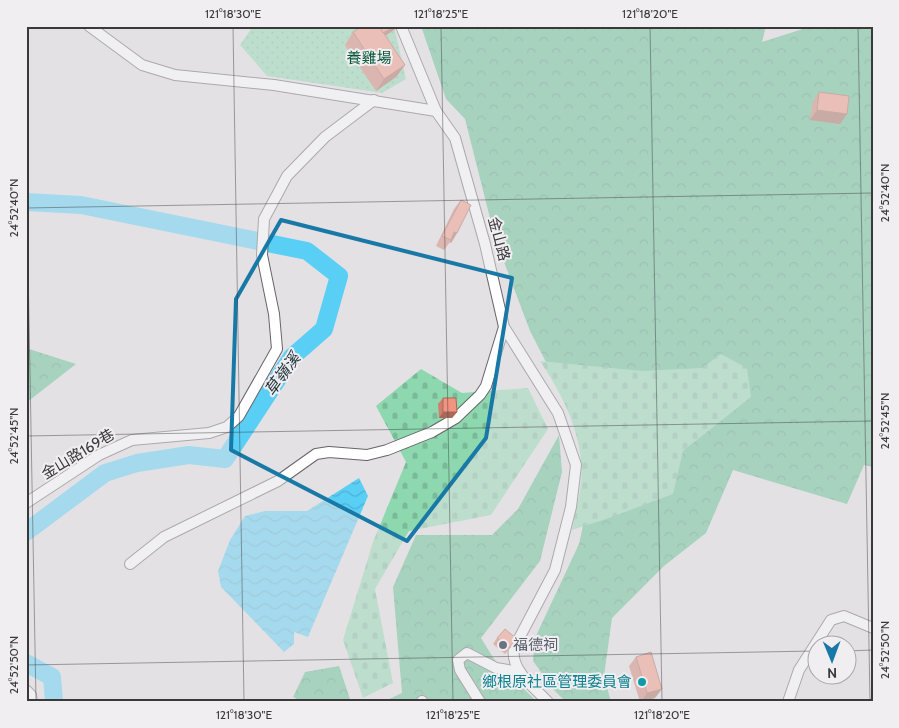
<svg xmlns="http://www.w3.org/2000/svg" width="899" height="728" font-family="Cabin,'Noto Sans TC',sans-serif">
<defs>
<pattern id="forest-crowns" width="20" height="18" patternUnits="userSpaceOnUse" patternTransform="scale(1.25)"><rect width="20" height="18" fill="#5cbe8e"/><path d="M2 6a3 3 0 1 1 6 0M12 15a3 3 0 1 1 6 0" fill="none" stroke="#4d9b75"/></pattern>
<pattern id="cemetery-stones" width="16" height="16" patternUnits="userSpaceOnUse" patternTransform="scale(1.25)"><rect width="16" height="16" fill="#8ed8b0"/><path d="M2 7V4a2 2 0 0 1 4 0v3zM10 15v-3a2 2 0 0 1 4 0v3z" fill="#7bba98"/></pattern>
<pattern id="park-dots" width="8" height="8" patternUnits="userSpaceOnUse" patternTransform="scale(1.25)"><rect width="8" height="8" fill="#8ed8b0"/><path d="M2 2h.1M6 6h.1" fill="none" stroke="#7bba98" stroke-width="1.8" stroke-linecap="round"/></pattern>
<pattern id="water-waves" width="16" height="10" patternUnits="userSpaceOnUse" patternTransform="scale(1.25)"><rect width="16" height="10" fill="#59cff5"/><path d="M0 5q4-4 8 0t8 0" fill="none" stroke="#4eb2d3"/></pattern>
</defs>
<rect width="100%" height="100%" fill="#e4e1e5"/>
<g fill="url(#forest-crowns)">
<path d="M 421,26 L 766,26 L 762,42 L 812,26 L 873,26 L 873,467 L 864,465 L 847,504 L 733,470 L 706,533 L 664,566 L 612,618 L 604,676 L 611,702 L 566,702 L 554,690 L 533,661 L 535,638 L 579,544 L 597,461 L 530,331 L 495,238 L 465,119 L 446,99 Z"/>
<path d="M 26,348 L 76,364 L 26,403 Z"/>
<path d="M 559,435 L 562,472 L 540,561 L 481,638 L 494,659 L 537,702 L 383,702 L 402,693 L 393,587 L 416,535 L 492,535 L 518,509 Z"/>
<path d="M 339,666 L 351,702 L 303,702 L 293,697 L 305,672 Z"/>
</g>
<g fill="url(#cemetery-stones)">
<path d="M 721,354 L 747,368 L 751,397 L 683,451 L 673,494 L 609,518 L 572,530 C 576,508 584,483 581,461 C 578,425 560,391 540,361 L 642,371 L 702,368 Z"/>
<path d="M 421,369 L 462,393 L 528,388 L 548,429 L 491,515 L 409,531 L 375,589 L 393,683 L 363,698 L 343,640 L 373,542 L 406,462 L 376,406 Z"/>
</g>
<path fill="url(#park-dots)" d="M 253,26 L 394,26 L 406,79 L 382,93 L 267,76 L 240,45 Z"/>
<path fill="url(#water-waves)" d="M 359,478 L 368,496 L 308,637 L 294,632 L 294,644 L 284,652 L 221,587 L 218,571 L 230,540 L 245,516 L 265,511 L 307,511 Z"/>
<g fill="none" stroke-linecap="round" stroke-linejoin="round">
<g stroke="#59cff5" stroke-width="18">
<path d="M 26,202 L 81,205 L 307,251 L 339,276 L 324,329 L 292,357 L 225,459 L 189,455 L 137,463 L 105,473 L 26,532"/>
<path d="M 26,663 L 52,677 L 54,702"/>
</g>
<g stroke="#676468" stroke-width="12">
<g id="minor">
<path d="M 89,26 L 142,65 L 175,75 L 274,85 L 436,111 L 455,138 L 485,244 L 504,327 L 558,413 L 576,465 L 571,507 L 555,570 L 514,648 C 510,670 534,687 548,702"/>
<path d="M 401,26 L 436,111"/>
<path d="M 26,503 L 99,455 L 132,440 L 209,433 L 227,427 L 239,416 L 277,349 L 274,314 L 262,255 L 264,219 L 287,176 L 325,137 L 374,100"/>
<path d="M 130,564 L 164,537 L 278,481 L 316,454 L 329,452 L 367,455 L 387,450 L 432,432 L 456,418 L 480,395 L 486,386 L 504,327"/>
<path d="M 26,690 L 31,695 L 32,702"/>
<path d="M 422,701 L 423,702"/>
<path d="M 480,702 L 460,670 L 458,660 L 467,653 L 496,668 L 520,672"/>
<path d="M 788,702 L 799,670 L 831,620 L 844,616 L 873,628"/>
</g>
</g>
<use href="#minor" stroke="#fff" stroke-width="10"/>
</g>
<g fill="#d07f6e">
<path d="M 362,26 L 397,26 L 394,30 L 385,36 L 405,65 L 396,77 L 376,91 L 345,45 L 353,32 Z"/>
<path d="M 819,92 L 847,114 L 840,124 L 810,120 L 813,101 Z"/>
<path d="M 461,200 L 457,233 L 451,243 L 450,242 L 444,250 L 436,246 L 454,209 Z"/>
<path d="M 443,398 L 457,412 L 452,418 L 439,418 L 438,404 Z"/>
<path d="M 497,638 L 513,645 L 505,654 L 493,644 Z"/>
<path d="M 636,657 L 655,698 L 643,702 L 640,702 L 629,666 Z"/>
</g>
<g fill="#a9685a">
<path d="M 395,26 L 397,26 L 394,30 L 374,43 L 378,36 Z"/>
<path d="M 405,65 L 396,77 L 376,91 L 384,79 Z"/>
<path d="M 817,110 L 847,114 L 840,124 L 810,120 Z"/>
<path d="M 454,232 L 457,233 L 451,243 L 450,242 Z"/>
<path d="M 443,412 L 457,412 L 452,418 L 439,418 Z"/>
<path d="M 662,689 L 655,698 L 641,702 L 647,693 Z"/>
</g>
<g fill="#f29480" stroke="#a9685a">
<path d="M 362,26 L 379,26 L 405,65 L 384,79 L 353,32 Z"/>
<path d="M 379,26 L 395,26 L 383,33 Z"/>
<path d="M 819,92 L 849,96 L 847,114 L 817,110 Z"/>
<path d="M 461,200 L 471,205 L 457,233 L 454,232 L 451,240 L 442,236 Z"/>
<path d="M 443,398 L 456,398 L 457,412 L 443,412 Z"/>
<path d="M 505,629 L 517,639 L 509,648 L 497,638 Z"/>
<path d="M 651,652 L 662,689 L 647,693 L 636,657 Z"/>
</g>
<path d="M0 0H899V728H0ZM 281,220 L 512,278 L 486,438 L 407,541 L 231,450 L 236,299 Z" fill="#e4e1e5" fill-opacity=".55" fill-rule="evenodd"/>
<path fill="none" stroke="#1979a6" stroke-width="4" stroke-linejoin="round" d="M 281,220 L 512,278 L 486,438 L 407,541 L 231,450 L 236,299 Z"/>
<path fill="none" stroke="#3b3a3b" stroke-width="1" stroke-opacity="0.45" d="M 233,26 L 244,702M 441,26 L 453,702M 650,26 L 662,702M 858,26 L 870,702M 26,155 L 36,702M 26,208 L 873,193M 26,436 L 873,421M 846,651 L 873,650M 26,665 L 816,651"/>
<circle fill="#6b7280" stroke="#f1eef2" stroke-width="2" cx="503" cy="645" r="5"/>
<circle fill="#0f9aa8" stroke="#f1eef2" stroke-width="2" cx="642" cy="682" r="5"/>
<g text-anchor="middle" stroke-width="4" stroke-linejoin="round" paint-order="stroke">
<g font-size="15" fill="#075738" stroke="#f1eef2">
<text x="369" y="63">養雞場</text>
</g>
<g font-size="15" fill="#3b3a3b" stroke="#f1eef2">
<text transform="translate(499 239) rotate(75)" y="5">金山路</text>
<text transform="translate(78 454) rotate(-31)" y="5">金山路169巷</text>
</g>
<g font-size="15" fill="#5b616d" stroke="#f1eef2" text-anchor="start">
<text x="513" y="650">福德祠</text>
</g>
<g font-size="15" fill="#0d838f" stroke="#f1eef2" text-anchor="end">
<text x="632" y="687">鄉根原社區管理委員會</text>
</g>
<g font-size="16" font-style="italic" fill="#1a2f36" stroke="#f1eef2">
<text transform="translate(282 374) rotate(-54)" y="6">草嶺溪</text>
</g>
</g>
<rect width="899" height="728" fill="none" stroke="#f1eef2" stroke-width="55"/>
<g transform="translate(832 660) rotate(179)"><circle r="24" fill="#f1eef2" stroke="#a8a6a9"/>
<path d="M0-4L9 19L0 12L-9 19Z" fill="#1979a6"/>
<text y="-8" font-size="14" font-weight="bold" text-anchor="middle" fill="#3b3a3b">N</text>
</g>
<rect x="28" y="28" width="844" height="672" fill="none" stroke="#3b3a3b" stroke-width="2"/>
<g font-size="12" text-anchor="middle" fill="#3b3a3b">
<text x="233" y="18">121°18'30"E</text>
<text x="441" y="18">121°18'25"E</text>
<text x="650" y="18">121°18'20"E</text>
<text transform="translate(885 193) rotate(-90)" y="4">24°52'40"N</text>
<text transform="translate(14 208) rotate(-90)" y="4">24°52'40"N</text>
<text transform="translate(885 421) rotate(-90)" y="4">24°52'45"N</text>
<text transform="translate(14 436) rotate(-90)" y="4">24°52'45"N</text>
<text transform="translate(885 650) rotate(-90)" y="4">24°52'50"N</text>
<text transform="translate(14 665) rotate(-90)" y="4">24°52'50"N</text>
<text x="244" y="719">121°18'30"E</text>
<text x="453" y="719">121°18'25"E</text>
<text x="662" y="719">121°18'20"E</text>
</g>
</svg>
